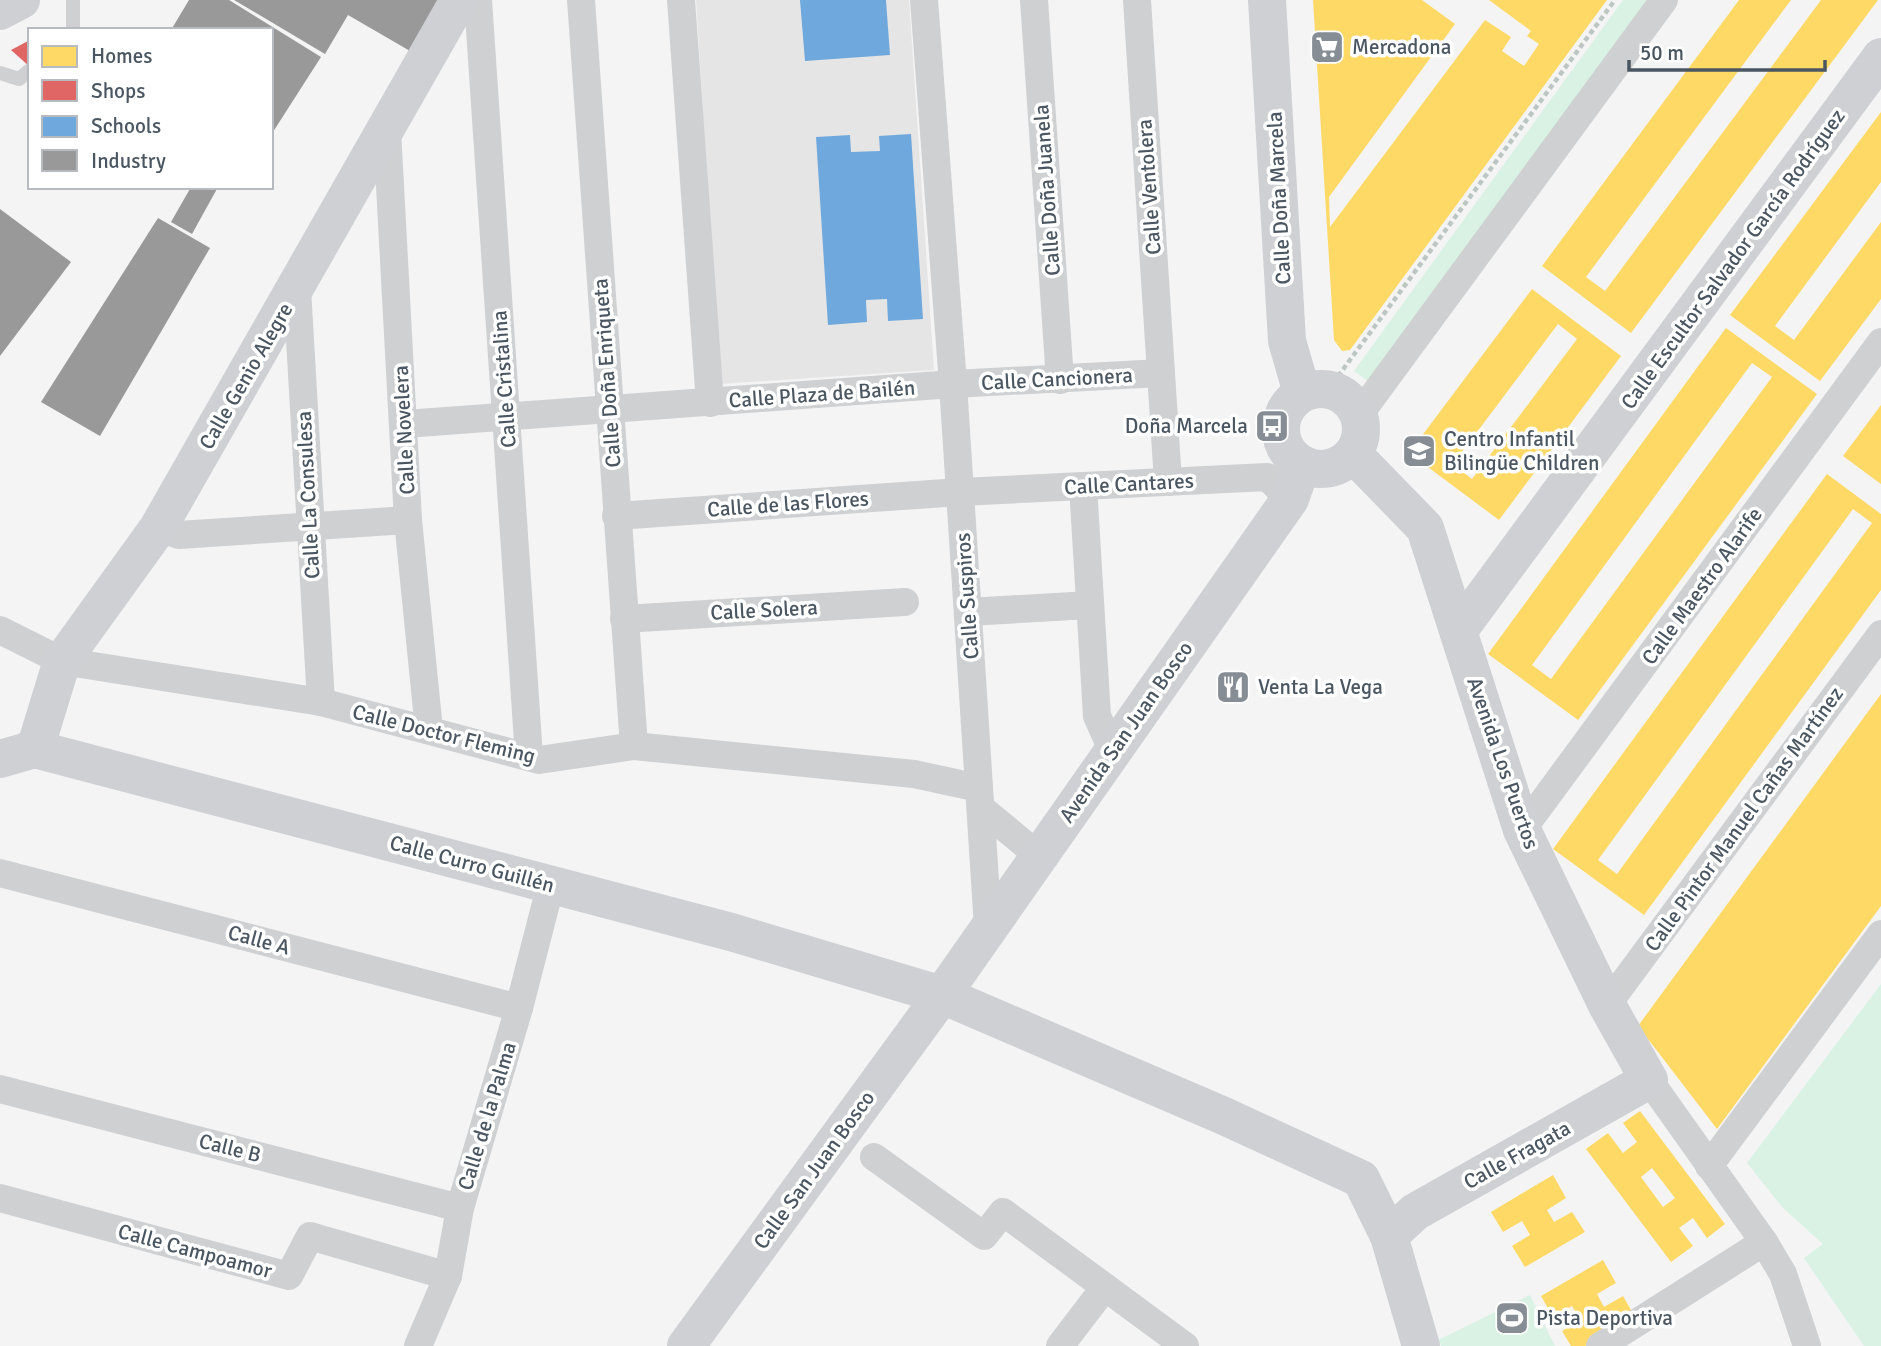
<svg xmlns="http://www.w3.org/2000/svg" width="1881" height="1346" font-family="Signika,sans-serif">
<rect width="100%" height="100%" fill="#f4f4f4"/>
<path fill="#e6e5e6" d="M 696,0 L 909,0 L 934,370 L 720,384 Z"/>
<g fill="#d9f2e3">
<path d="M 1623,0 L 1650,0 L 1369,382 L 1354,371 Z"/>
<path d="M 1881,984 L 1881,1346 L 1864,1346 L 1804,1258 L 1823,1244 L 1783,1208 L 1747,1163 Z"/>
<path d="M 1530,1295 L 1555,1346 L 1441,1346 L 1438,1340 Z"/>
</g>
<g fill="#ffd966" fill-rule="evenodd">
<path d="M 1313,0 L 1422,0 L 1455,24 L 1329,197 L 1330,227 L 1485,20 L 1511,37 L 1502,51 L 1524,66 L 1539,44 L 1527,36 L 1531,31 L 1489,0 L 1607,0 L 1350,350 L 1342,351 L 1334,340 Z"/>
<path d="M 1739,0 L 1791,0 L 1586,277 L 1605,291 L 1821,0 L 1878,0 L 1631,333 L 1542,266 Z"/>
<path d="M 1881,112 L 1881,182 L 1775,326 L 1794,340 L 1881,222 L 1881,299 L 1820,381 L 1730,315 Z"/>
<path d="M 1532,289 L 1621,356 L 1499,520 L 1409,453 ZM 1558,324 L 1577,339 L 1472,479 L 1453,464 Z"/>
<path d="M 1726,328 L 1817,394 L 1578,720 L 1488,654 ZM 1752,363 L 1772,377 L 1551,679 L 1532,665 Z"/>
<path d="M 1881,405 L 1881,484 L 1843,456 Z"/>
<path d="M 1827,474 L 1881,514 L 1881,590 L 1644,915 L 1553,849 ZM 1853,509 L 1872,523 L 1617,874 L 1598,860 Z"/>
<path d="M 1881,694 L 1881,906 L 1717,1129 L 1638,1026 Z"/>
<path d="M 1640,1111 L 1725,1224 L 1707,1238 L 1693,1218 L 1679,1228 L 1693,1246 L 1671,1262 L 1586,1149 L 1608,1133 L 1623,1153 L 1637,1142 L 1623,1123 ZM 1652,1168 L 1675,1198 L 1663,1207 L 1641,1177 Z"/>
<path d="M 1553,1175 L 1566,1198 L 1547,1210 L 1554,1222 L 1572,1212 L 1585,1232 L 1525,1267 L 1512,1246 L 1530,1235 L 1522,1221 L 1503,1232 L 1491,1212 Z"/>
<path d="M 1603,1260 L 1616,1283 L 1597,1294 L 1604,1307 L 1623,1296 L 1635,1317 L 1585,1346 L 1571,1346 L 1562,1331 L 1580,1320 L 1572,1306 L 1553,1317 L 1541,1296 Z"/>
</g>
<path fill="#e06666" d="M 30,40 L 30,67 L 11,50 Z"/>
<g fill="#6fa8dc">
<path d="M 800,0 L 886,0 L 890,55 L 805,61 Z"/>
<path d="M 911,134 L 923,319 L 888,321 L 887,299 L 866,300 L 867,322 L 828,325 L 816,137 L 850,135 L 851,152 L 880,151 L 879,136 Z"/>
</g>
<g fill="#999">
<path d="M 189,0 L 229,0 L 321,57 L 271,135 L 271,30 L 171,30 Z"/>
<path d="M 234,0 L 440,0 L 410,51 L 348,15 L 325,54 Z"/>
<path d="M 191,187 L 218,187 L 192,234 L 171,222 Z"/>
<path d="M 0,209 L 71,262 L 0,356 Z"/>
<path d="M 158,218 L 210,248 L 100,436 L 41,402 Z"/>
</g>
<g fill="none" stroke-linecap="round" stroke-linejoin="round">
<path stroke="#bcc7c4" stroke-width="4.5" stroke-dasharray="5 3.5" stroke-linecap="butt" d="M 1333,383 L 1615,0"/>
<g stroke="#ced0d2" stroke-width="14">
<path d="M 73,30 L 73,0"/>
<path d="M 0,73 L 19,79 L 30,70"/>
</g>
<g stroke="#ced0d2" stroke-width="28">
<path d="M 478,0 L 529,757"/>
<path d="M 581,0 L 634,746"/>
<path d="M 681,0 L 710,403"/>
<path d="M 924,0 L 953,384 L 988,927"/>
<path d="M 1034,0 L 1060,380"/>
<path d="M 1137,0 L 1168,482"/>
<path d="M 387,130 L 408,520 L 429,730"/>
<path d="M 297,288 L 321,702"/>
<path d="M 1359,415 L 1664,0"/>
<path d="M 405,424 L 953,384 L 1161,373"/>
<path d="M 1083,486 L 1097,716 L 1113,752"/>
<path d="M 616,516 L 960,492 L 1267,477 L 1290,499"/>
<path d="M 158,528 L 179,535 L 408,520"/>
<path d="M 968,612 L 1090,605"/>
<path d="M 624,619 L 905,602"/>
<path d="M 0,630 L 62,661 L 321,702 L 539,760 L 634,746 L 914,774 L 979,788"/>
<path d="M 982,809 L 1039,856"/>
<path d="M 1522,830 L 1881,342"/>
<path d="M 0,873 L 519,1008"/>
<path d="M 1607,1005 L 1881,634"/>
<path d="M 1649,1080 L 1764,1242 L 1783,1274 L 1807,1346"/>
<path d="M 0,1089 L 460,1208"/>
<path d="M 874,1157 L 984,1236 L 1003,1212 L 1185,1346"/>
<path d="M 1709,1166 L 1881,934"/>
<path d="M 0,1198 L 289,1276 L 310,1236 L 448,1276"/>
<path d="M 418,1346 L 448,1276 L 460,1208 L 519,1008 L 551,884"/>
<path d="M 1060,1346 L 1105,1287"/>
<path d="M 1600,1346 L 1764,1242"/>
</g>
<g stroke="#ced0d4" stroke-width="38">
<path d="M 1267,0 L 1287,341 L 1302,393"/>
<path d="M 0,11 L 21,0"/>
<circle cx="1321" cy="429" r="40"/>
<path d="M 1353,454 L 1425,528 L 1522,830 L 1607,1005 L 1649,1080 L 1415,1212 L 1389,1236"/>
<path d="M 1459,630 L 1881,57"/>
<path d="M 35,749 L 62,661 L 158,528 L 459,0"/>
<path d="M 0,759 L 35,749 L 731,932 L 942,995 L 1224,1116 L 1361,1179 L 1389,1236 L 1421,1346"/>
<path d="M 686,1346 L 942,995 L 1290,499 L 1302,465"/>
</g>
</g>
<defs>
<g id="supermarket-square" transform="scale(1.75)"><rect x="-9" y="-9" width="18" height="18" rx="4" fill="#868d94" stroke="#fff"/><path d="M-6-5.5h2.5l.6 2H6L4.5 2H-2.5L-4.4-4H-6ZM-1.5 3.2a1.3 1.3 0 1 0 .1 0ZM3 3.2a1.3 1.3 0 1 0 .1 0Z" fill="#fff"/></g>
<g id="bus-square" transform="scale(1.75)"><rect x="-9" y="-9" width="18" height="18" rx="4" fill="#868d94" stroke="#fff"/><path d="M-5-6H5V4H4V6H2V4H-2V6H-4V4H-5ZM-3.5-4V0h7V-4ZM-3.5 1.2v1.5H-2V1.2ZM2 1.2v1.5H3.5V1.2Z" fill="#fff"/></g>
<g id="school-square" transform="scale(1.75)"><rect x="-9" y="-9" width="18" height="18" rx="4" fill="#868d94" stroke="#fff"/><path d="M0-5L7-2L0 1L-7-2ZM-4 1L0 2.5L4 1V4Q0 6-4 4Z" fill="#fff"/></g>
<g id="restaurant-square" transform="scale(1.75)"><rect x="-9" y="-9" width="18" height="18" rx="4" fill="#868d94" stroke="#fff"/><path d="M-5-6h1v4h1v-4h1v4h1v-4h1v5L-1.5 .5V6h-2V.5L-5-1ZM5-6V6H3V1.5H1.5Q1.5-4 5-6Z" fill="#fff"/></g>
<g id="stadium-square" transform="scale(1.75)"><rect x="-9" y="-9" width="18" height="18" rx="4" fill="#868d94" stroke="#fff"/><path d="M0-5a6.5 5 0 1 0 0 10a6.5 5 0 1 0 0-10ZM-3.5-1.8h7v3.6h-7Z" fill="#fff"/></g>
</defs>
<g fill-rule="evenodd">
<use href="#supermarket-square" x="1327" y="47"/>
<use href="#bus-square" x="1272" y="426"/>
<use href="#school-square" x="1419" y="451"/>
<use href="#restaurant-square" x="1233" y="687"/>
<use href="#stadium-square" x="1512" y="1318"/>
</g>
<g text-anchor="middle" stroke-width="7" stroke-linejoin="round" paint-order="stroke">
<g font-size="21" fill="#4a5661" stroke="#fff" text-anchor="start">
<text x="1352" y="54">Mercadona</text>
<text x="1248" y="433" text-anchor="end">Doña Marcela</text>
<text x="1444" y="446">Centro Infantil<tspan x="1444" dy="24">Bilingüe Children</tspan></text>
<text x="1258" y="694">Venta La Vega</text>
<text x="1536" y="1325">Pista Deportiva</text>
</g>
<g font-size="21" fill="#4a5661" stroke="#fff">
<text transform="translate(1149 187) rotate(-94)" y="7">Calle Ventolera</text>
<text transform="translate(1047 190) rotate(-94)" y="7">Calle Doña Juanela</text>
<text transform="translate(1279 198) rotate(-93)" y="7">Calle Doña Marcela</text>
<text transform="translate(1733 259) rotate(-54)" y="7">Calle Escultor Salvador García Rodríguez</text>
<text transform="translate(607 373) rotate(-94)" y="7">Calle Doña Enriqueta</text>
<text transform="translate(246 376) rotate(-60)" y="7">Calle Genio Alegre</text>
<text transform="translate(504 379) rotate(-94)" y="7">Calle Cristalina</text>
<text transform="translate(1057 379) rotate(-3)" y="7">Calle Cancionera</text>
<text transform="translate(822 394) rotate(-4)" y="7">Calle Plaza de Bailén</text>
<text transform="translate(404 430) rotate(-93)" y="7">Calle Novelera</text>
<text transform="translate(1129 484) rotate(-3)" y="7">Calle Cantares</text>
<text transform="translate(308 495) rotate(-93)" y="7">Calle La Consulesa</text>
<text transform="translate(788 504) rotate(-4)" y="7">Calle de las Flores</text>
<text transform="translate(1702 586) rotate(-54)" y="7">Calle Maestro Alarife</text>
<text transform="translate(967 596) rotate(-94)" y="7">Calle Suspiros</text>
<text transform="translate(764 610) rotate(-3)" y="7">Calle Solera</text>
<text transform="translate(1126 732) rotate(-55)" y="7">Avenida San Juan Bosco</text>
<text transform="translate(444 734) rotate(14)" y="7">Calle Doctor Fleming</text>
<text transform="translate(1503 763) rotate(71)" y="7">Avenida Los Puertos</text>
<text transform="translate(1744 819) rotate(-54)" y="7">Calle Pintor Manuel Cañas Martínez</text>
<text transform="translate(472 864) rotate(15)" y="7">Calle Curro Guillén</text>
<text transform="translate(259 940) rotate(15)" y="7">Calle A</text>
<text transform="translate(487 1116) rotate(-73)" y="7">Calle de la Palma</text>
<text transform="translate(230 1148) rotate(14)" y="7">Calle B</text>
<text transform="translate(1517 1155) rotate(-29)" y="7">Calle Fragata</text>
<text transform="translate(814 1170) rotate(-54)" y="7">Calle San Juan Bosco</text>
<text transform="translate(195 1251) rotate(15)" y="7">Calle Campoamor</text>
</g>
</g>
<rect x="28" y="28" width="245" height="161" fill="#ffffff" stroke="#b7bbc0" stroke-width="2"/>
<rect x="42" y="46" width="35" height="21" fill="#ffd966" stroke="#b7bbc0" stroke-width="2"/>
<text x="91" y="63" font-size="21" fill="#4a5661">Homes</text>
<rect x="42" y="80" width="35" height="21" fill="#e06666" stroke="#b7bbc0" stroke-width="2"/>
<text x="91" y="98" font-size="21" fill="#4a5661">Shops</text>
<rect x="42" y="116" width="35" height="21" fill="#6fa8dc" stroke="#b7bbc0" stroke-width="2"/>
<text x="91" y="133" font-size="21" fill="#4a5661">Schools</text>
<rect x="42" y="150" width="35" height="21" fill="#999999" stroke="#b7bbc0" stroke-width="2"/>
<text x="91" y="168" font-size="21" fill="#4a5661">Industry</text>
<path d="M1629 60v10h196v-10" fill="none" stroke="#4a5661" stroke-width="3.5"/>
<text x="1640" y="60" font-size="21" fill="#4a5661" stroke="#ffffff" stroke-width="5" paint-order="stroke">50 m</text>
</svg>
